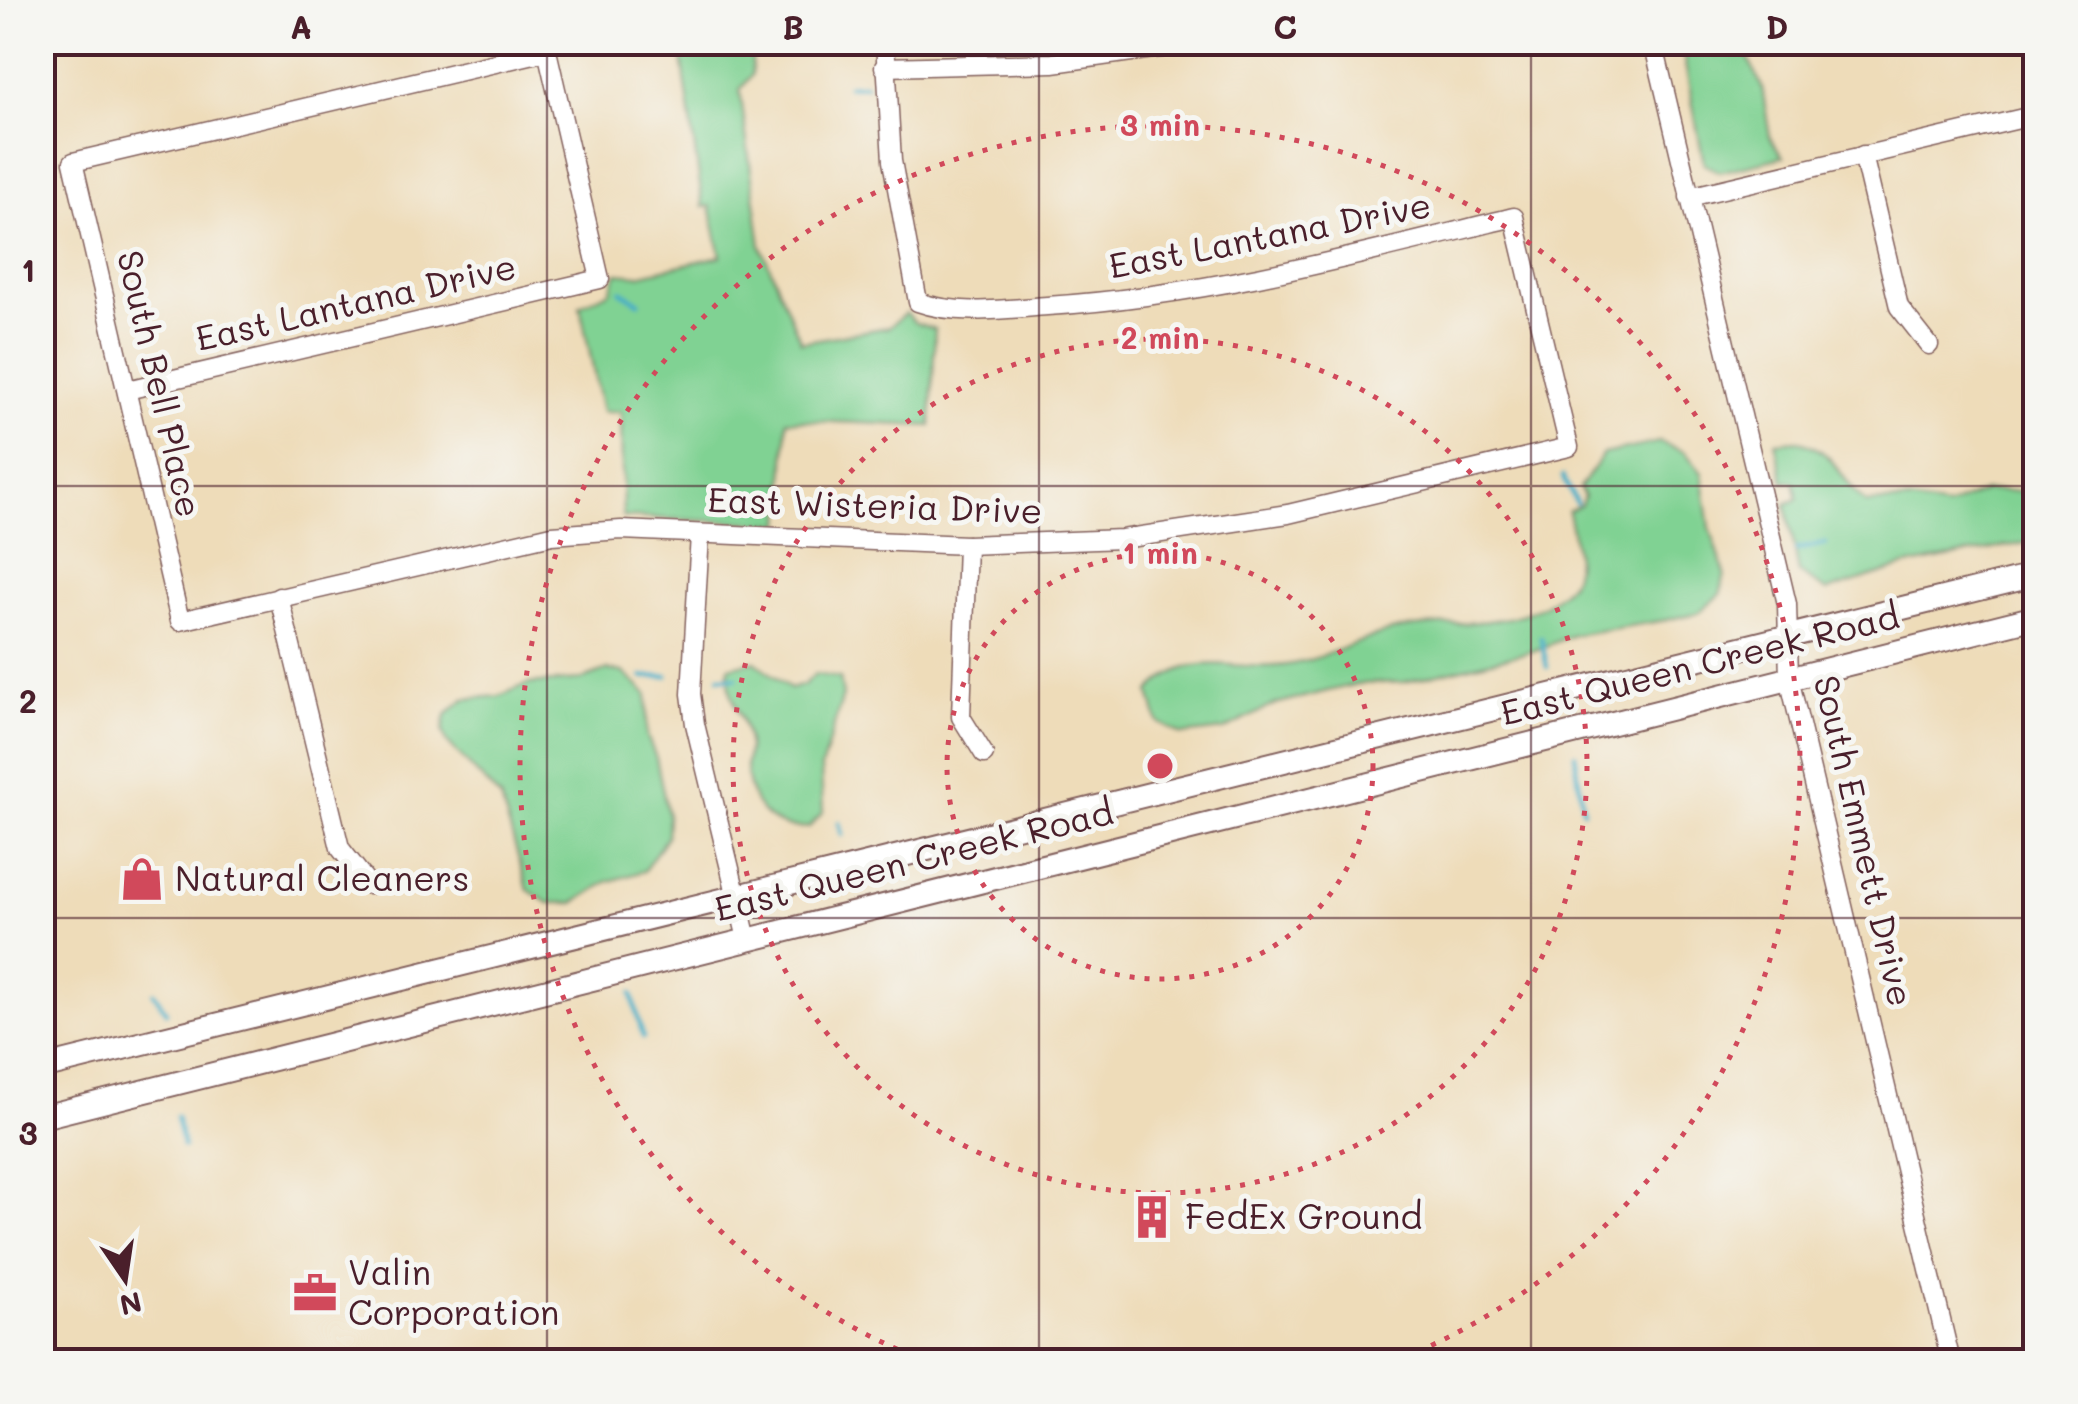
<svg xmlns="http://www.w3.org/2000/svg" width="2078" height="1404" font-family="Mali,sans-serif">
<rect width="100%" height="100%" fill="#f6f6f2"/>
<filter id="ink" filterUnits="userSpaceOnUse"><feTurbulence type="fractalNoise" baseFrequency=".01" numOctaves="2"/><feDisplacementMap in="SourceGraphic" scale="20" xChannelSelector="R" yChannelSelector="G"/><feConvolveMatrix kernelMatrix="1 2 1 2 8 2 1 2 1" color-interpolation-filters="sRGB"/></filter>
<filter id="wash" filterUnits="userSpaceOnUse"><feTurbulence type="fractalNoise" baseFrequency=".0048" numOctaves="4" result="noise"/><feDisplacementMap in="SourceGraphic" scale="40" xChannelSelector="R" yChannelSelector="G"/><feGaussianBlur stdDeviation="2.25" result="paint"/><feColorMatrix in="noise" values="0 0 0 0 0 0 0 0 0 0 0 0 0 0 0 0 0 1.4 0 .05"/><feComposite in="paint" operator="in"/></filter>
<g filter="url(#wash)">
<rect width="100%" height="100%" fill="#eedcb9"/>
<g fill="#80d293" stroke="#65785f" stroke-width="2.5">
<path d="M 680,43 L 752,43 L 752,75 L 740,90 L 761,246 L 801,342 L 889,327 L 906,313 L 915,323 L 935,329 L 931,426 L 787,420 L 782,524 L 623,517 L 621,412 L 602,412 L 580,306 L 610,291 L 617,273 L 638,275 L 721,256 L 710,206 L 703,207 Z"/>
<path d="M 1681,43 L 1741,43 L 1762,87 L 1770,137 L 1783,157 L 1720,172 L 1704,164 Z"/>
<path d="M 1797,440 C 1839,452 1837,478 1866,503 L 1910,501 L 1947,507 L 1984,491 L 2022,491 L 2035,484 L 2035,541 L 1906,566 L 1827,591 L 1799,573 L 1786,504 L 1798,499 L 1794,482 L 1784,482 L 1775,442 Z"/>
<path d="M 1659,442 L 1685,452 L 1702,473 L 1710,528 L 1725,574 L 1720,595 L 1700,612 L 1667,620 L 1573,635 L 1533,651 L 1405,682 L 1357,684 L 1275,704 L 1224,730 L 1182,735 L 1158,722 L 1150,692 C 1192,646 1233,673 1286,665 C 1322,660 1353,642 1388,632 C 1446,616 1526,636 1568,585 C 1584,566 1571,532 1568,511 L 1581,505 L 1584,496 L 1579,488 L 1603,454 Z"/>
<path d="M 755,661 L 790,689 L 804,685 L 815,674 L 840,678 L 843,696 L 821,768 L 823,812 L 809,827 C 770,832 747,803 746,765 C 746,757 750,750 748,742 C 744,712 726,701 729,667 Z"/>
<path d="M 607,670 L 623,672 L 647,694 L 647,736 L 656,758 L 668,816 L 667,836 L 644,871 L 607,882 L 574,903 L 549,903 L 528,890 L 501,799 L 447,742 L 443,731 L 446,715 L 464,699 L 499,696 L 528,684 L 581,680 Z"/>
</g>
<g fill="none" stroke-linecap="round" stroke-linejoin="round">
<g stroke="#46aec5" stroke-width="5">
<path d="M 848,86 L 865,85"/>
<path d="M 621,291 L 639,302"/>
<path d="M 1563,477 L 1576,503"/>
<path d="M 1796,550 L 1826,543"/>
<path d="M 1541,638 L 1547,667"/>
<path d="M 643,677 L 667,676"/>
<path d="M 719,677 L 736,678"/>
<path d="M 1575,754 L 1583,810"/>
<path d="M 839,823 L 842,835"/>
<path d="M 154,993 L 166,1012"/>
<path d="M 632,994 L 643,1037"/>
<path d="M 176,1117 L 183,1146"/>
</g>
</g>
</g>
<g filter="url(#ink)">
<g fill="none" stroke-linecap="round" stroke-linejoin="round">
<g stroke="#83615d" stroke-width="21">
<g id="minor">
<path d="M 1653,42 L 1787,604 L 1789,678 L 1951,1362"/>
<path d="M 547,51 L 73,162 L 180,621 L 552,535 L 621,530 L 967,545 L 1122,539 L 1288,514 L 1569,447 L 1514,217 C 1359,255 1207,296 1047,306 C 1006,309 957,316 918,302 L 892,161 L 885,42"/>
<path d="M 884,67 L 1053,63 L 1203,42"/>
<path d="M 1863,155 L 1899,307 L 1929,345"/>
<path d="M 1689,197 L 2036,115"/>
<path d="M 127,390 L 600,279 L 545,42"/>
<path d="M 700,534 L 691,694 L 695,724 L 747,939"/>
<path d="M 967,545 L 961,717 L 984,754"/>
<path d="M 279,597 L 340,848 L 369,885"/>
</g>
</g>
<g stroke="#83615d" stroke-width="26">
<g id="major">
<path d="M 42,1068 L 2036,575"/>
<path d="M 42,1117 L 2036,617"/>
</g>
</g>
<use href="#minor" stroke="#fff" stroke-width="18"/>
<use href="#major" stroke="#fff" stroke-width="22"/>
</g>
</g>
<path fill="none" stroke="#4a1f2b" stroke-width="2.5" stroke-opacity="0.55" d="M 547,42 L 547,1362M 1039,42 L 1039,1362M 1531,42 L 1531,1362M 42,486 L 2036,486M 42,918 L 2036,918"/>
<g fill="none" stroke="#d1495b" stroke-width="5" stroke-dasharray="5 10">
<circle cx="1160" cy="766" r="213"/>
<circle cx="1160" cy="766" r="427"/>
<path d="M925 1361A640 640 0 1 1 1395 1361"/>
</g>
<defs>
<g id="shop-bare" transform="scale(3.45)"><path d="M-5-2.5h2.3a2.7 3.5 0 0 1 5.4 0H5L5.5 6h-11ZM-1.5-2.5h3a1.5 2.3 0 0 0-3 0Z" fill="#d1495b" stroke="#f6f6f2" stroke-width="2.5" paint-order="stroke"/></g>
<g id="building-bare" transform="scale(3.45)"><path d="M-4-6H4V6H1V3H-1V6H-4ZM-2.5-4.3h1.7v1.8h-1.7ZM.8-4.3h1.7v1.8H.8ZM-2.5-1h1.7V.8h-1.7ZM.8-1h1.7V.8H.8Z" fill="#d1495b" stroke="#f6f6f2" stroke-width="2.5" paint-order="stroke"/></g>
<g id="office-bare" transform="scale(3.45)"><path d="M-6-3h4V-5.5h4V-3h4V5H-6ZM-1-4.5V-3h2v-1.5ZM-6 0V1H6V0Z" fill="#d1495b" stroke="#f6f6f2" stroke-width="2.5" paint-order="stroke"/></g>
</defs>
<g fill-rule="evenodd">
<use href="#shop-bare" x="142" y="879"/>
<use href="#building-bare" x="1152" y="1217"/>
<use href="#office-bare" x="315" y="1293"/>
</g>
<g text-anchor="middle" stroke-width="10" stroke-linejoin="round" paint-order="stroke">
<g font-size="35" fill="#4a1f2b" stroke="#f6f6f2">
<text transform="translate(1270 236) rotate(-11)" y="12">East Lantana Drive</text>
<text transform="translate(356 303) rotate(-13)" y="12">East Lantana Drive</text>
<text transform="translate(159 384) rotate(77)" y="12">South Bell Place</text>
<text transform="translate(875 506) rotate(2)" y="12">East Wisteria Drive</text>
<text transform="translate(1700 665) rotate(-14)" y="12">East Queen Creek Road</text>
<text transform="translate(1863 841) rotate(77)" y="12">South Emmett Drive</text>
<text transform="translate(914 861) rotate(-14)" y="12">East Queen Creek Road</text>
</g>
<g font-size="35" fill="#4a1f2b" stroke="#f6f6f2" text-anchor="start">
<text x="175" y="891">Natural Cleaners</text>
<text x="1185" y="1229">FedEx Ground</text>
<text x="348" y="1285">Valin<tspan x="348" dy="40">Corporation</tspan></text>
</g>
</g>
<circle cx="1160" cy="766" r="15" fill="#d1495b" stroke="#f6f6f2" stroke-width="5"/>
<g font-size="30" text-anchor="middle" font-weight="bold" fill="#d1495b" stroke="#f6f6f2" stroke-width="10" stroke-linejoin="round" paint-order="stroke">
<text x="1160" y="136">3 min</text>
<text x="1160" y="349">2 min</text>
<text x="1160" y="564">1 min</text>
</g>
<rect width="2078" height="1404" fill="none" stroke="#f6f6f2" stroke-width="110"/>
<g transform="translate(125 1279) rotate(167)" stroke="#f6f6f2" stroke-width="8" paint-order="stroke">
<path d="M0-8L18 38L0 25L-18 38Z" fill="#4a1f2b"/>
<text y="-15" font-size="28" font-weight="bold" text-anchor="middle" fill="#4a1f2b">N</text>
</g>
<rect x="55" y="55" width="1968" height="1294" fill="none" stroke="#4a1f2b" stroke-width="4"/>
<g font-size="32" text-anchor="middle" font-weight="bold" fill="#4a1f2b">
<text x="301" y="39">A</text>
<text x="793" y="39">B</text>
<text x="1285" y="39">C</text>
<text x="1777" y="39">D</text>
<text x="28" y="282">1</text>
<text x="28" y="713">2</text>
<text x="28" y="1145">3</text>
</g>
</svg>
